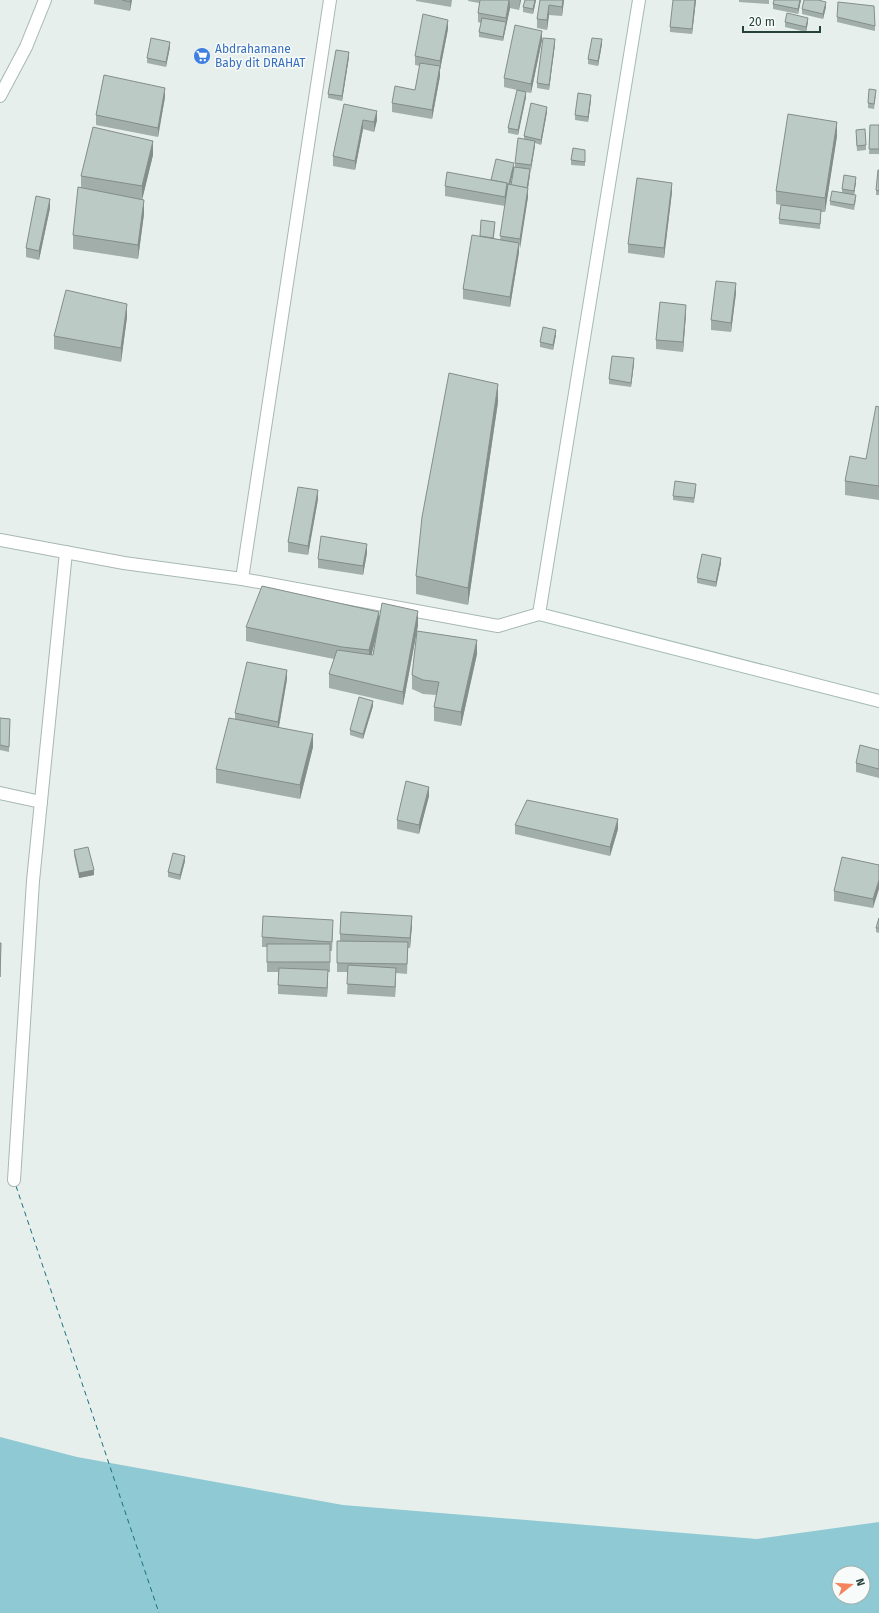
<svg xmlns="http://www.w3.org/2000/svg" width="879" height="1613" font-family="'Fira Sans',sans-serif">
<rect width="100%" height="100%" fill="#e6efeb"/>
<path fill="#8ec9d4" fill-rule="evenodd" d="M 0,1437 L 77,1457 L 343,1505 L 757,1539 L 879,1522 L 879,1613 L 0,1613 ZM 839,1573 L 863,1573 L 863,1597 L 839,1597 Z"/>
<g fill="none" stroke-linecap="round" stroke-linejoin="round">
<path stroke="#1c6f80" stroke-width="1" stroke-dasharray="5 4" stroke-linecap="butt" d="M 16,1186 L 159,1613"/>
<g stroke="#a8b8b2" stroke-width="14">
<g id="minor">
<path d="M 0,96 L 26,47 L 45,0"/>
<path d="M 242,579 L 330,0"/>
<path d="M 0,793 L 41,802"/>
<path d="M 14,1180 L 33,881 L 66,552"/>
</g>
</g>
<g stroke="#a8b8b2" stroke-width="14">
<path id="tertiary" d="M 0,540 L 124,563 L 242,579 L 498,626 L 539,614"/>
</g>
<g stroke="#a4bbb3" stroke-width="14">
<path id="secondary" d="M 639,0 L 539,614 L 879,701"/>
</g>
<use href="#minor" stroke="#fff" stroke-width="12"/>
<use href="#tertiary" stroke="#fff" stroke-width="12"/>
<use href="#secondary" stroke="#fff" stroke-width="12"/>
</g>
<g fill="#a1aea9" fill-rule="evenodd">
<path d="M 94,0 L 132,0 L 130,11 L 94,4 Z"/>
<path d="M 416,0 L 452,0 L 451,7 L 416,1 Z"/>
<path d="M 468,0 L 480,0 L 479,3 L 468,1 Z"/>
<path d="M 480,0 L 521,0 L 519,10 L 510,8 L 503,41 L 479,37 L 479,32 L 481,23 L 478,22 L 478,13 Z"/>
<path d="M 525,0 L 536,0 L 533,14 L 523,12 L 523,7 Z"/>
<path d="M 540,0 L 564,0 L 562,16 L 549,15 L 547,30 L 537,28 L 537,19 Z"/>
<path d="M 696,0 L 692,34 L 670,32 L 670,27 Z"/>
<path d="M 739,0 L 769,0 L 769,4 L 739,2 Z"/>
<path d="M 801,0 L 798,14 L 773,9 L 773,4 Z"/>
<path d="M 826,7 L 823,19 L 802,14 L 802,9 Z"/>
<path d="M 837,17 L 875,26 L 875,31 L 837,22 Z"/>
<path d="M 785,22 L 808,22 L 806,32 L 785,27 Z"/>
<path d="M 448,29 L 440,70 L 440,76 L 432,119 L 392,112 L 392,103 L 415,90 L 420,66 L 415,65 L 415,56 Z"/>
<path d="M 542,40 L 531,93 L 526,92 L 526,97 L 518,135 L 508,133 L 508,128 L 517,90 L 504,87 L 504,78 Z"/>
<path d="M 555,44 L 549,90 L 537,88 L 537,83 Z"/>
<path d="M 602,44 L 598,66 L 588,64 L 588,59 Z"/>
<path d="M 170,47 L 166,67 L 147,63 L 147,58 Z"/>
<path d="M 349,57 L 342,101 L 328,98 L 328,94 Z"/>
<path d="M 876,94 L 874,109 L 868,108 L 868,103 Z"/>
<path d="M 165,97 L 158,137 L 96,125 L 96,115 Z"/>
<path d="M 591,100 L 588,122 L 575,120 L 575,115 Z"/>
<path d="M 344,104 L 377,120 L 374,132 L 363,129 L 355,170 L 333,166 L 333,156 Z"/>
<path d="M 547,112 L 541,145 L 535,143 L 528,188 L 528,197 L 519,249 L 519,252 L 510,307 L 463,299 L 463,289 L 480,236 L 495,226 L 494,238 L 500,240 L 505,206 L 445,196 L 445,186 L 491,180 L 514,168 L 510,185 L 511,185 L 515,167 L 515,163 L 524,139 L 524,136 Z"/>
<path d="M 870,125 L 879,125 L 879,154 L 869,154 Z"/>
<path d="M 856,135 L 866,145 L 866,150 L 857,151 Z"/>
<path d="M 837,136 L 825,212 L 821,212 L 820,229 L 779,224 L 779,219 L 787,206 L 776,204 L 776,191 Z"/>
<path d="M 585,154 L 585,166 L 571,165 L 571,160 Z"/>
<path d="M 153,155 L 142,200 L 144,214 L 138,259 L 73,249 L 73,235 L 81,187 L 81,176 Z"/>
<path d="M 879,170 L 879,195 L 876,195 L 876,190 Z"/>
<path d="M 856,182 L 854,195 L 856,200 L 854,210 L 830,205 L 830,201 L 842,193 L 842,189 Z"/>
<path d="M 672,192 L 664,258 L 628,253 L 628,244 Z"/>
<path d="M 50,208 L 39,260 L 26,257 L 26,248 Z"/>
<path d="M 736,293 L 731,332 L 711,330 L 711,320 Z"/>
<path d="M 686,314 L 683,352 L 656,349 L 656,340 Z"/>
<path d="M 127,317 L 121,362 L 54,349 L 54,336 Z"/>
<path d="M 556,335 L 553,350 L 540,347 L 540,342 Z"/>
<path d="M 634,363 L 631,387 L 609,384 L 609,379 Z"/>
<path d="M 498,402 L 468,605 L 416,594 L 416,576 Z"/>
<path d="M 879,407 L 879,500 L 845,495 L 845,481 L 866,459 Z"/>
<path d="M 696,489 L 694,503 L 673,500 L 673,496 Z"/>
<path d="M 318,499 L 308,555 L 288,552 L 288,542 Z"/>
<path d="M 367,553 L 363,575 L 318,568 L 318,559 Z"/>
<path d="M 721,563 L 716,587 L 697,583 L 697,578 Z"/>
<path d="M 379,624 L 418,625 L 403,705 L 329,688 L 329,674 L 334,659 L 246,641 L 246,627 ZM 378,629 L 373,655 L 372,655 L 372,653 Z"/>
<path d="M 477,654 L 461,726 L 434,721 L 434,707 L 436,695 L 423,694 L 412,689 L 412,675 Z"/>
<path d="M 287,679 L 279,727 L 313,747 L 300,799 L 216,783 L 216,769 L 235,719 L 235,713 Z"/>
<path d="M 373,706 L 363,739 L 350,735 L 350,730 Z"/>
<path d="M 0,718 L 10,719 L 9,752 L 0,750 Z"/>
<path d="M 879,750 L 879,778 L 856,772 L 856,763 Z"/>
<path d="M 429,796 L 419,834 L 397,829 L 397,820 Z"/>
<path d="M 515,825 L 618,829 L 610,856 L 515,834 Z"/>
<path d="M 74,850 L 94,875 L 79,878 L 74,855 Z"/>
<path d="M 185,861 L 180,880 L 168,877 L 168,872 Z"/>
<path d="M 879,865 L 873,908 L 834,901 L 834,891 Z"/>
<path d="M 879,918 L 879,933 L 876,932 L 876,928 Z"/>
<path d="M 412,925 L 410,948 L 408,948 L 407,974 L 396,973 L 395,997 L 347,994 L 348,972 L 337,972 L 337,941 L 340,941 L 340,934 Z"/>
<path d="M 333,929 L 332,951 L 330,951 L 330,972 L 328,972 L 327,997 L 278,994 L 278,972 L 267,972 L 267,947 L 262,947 L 262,937 Z"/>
</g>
<g fill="#838d89">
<path d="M 130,0 L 132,0 L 130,11 Z"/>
<path d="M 510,0 L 510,8 L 503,41 L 503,37 L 506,22 L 506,18 Z"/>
<path d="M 520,0 L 521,0 L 519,10 Z"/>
<path d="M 535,0 L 536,0 L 533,14 L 533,9 Z"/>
<path d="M 563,0 L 564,0 L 562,16 L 562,7 Z"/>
<path d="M 695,0 L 696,0 L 692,34 L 692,29 Z"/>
<path d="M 800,0 L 801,0 L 798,14 L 798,9 Z"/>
<path d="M 826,2 L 826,7 L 823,19 L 823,14 Z"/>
<path d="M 549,5 L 549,15 L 547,30 L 547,20 Z"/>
<path d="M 808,18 L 808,22 L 806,32 L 806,27 Z"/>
<path d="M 448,20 L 448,29 L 440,70 L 440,76 L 432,119 L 432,110 L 440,67 L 440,61 Z"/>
<path d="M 542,31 L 542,40 L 531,93 L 531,84 Z"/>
<path d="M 555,39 L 555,44 L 549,90 L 549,85 Z"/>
<path d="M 602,39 L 602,44 L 598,66 L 598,61 Z"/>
<path d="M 170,42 L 170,47 L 166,67 L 166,62 Z"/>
<path d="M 349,52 L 349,57 L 342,101 L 342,96 Z"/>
<path d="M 165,88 L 165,97 L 158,137 L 158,128 Z"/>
<path d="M 526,92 L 526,97 L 518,135 L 518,130 Z"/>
<path d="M 591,95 L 591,100 L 588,122 L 588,117 Z"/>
<path d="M 547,107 L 547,112 L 541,145 L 541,140 Z"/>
<path d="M 377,111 L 377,120 L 374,132 L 374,122 Z"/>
<path d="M 363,120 L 363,129 L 355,170 L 355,161 Z"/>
<path d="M 837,122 L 837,136 L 825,212 L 825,198 Z"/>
<path d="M 153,141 L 153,155 L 142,200 L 142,186 Z"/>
<path d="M 535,141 L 535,146 L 531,170 L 531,165 Z"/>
<path d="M 514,163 L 514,168 L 509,189 L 509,184 Z"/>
<path d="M 530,169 L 530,174 L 527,195 L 527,190 Z"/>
<path d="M 856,177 L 856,182 L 854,195 L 854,191 Z"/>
<path d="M 507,183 L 507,192 L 505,206 L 505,197 Z"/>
<path d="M 672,183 L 672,192 L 664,258 L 664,248 Z"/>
<path d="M 528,188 L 528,197 L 520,249 L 520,239 Z"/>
<path d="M 50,199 L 50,208 L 39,260 L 39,251 Z"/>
<path d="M 144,200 L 144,214 L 138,259 L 138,245 Z"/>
<path d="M 519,243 L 519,252 L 510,307 L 510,297 Z"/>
<path d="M 736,283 L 736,293 L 731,332 L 731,323 Z"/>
<path d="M 127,304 L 127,317 L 121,362 L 121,348 Z"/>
<path d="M 686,305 L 686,314 L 683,352 L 683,342 Z"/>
<path d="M 556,330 L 556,335 L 553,350 L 553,345 Z"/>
<path d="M 634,358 L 634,363 L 631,387 L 631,383 Z"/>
<path d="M 498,384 L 498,402 L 468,605 L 468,588 Z"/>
<path d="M 318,490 L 318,499 L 308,555 L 308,546 Z"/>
<path d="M 367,544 L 367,553 L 363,575 L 363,566 Z"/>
<path d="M 721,558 L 721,563 L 716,587 L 716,582 Z"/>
<path d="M 418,611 L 418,625 L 403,705 L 403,692 Z"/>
<path d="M 379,612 L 379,626 L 369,664 L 369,650 Z"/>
<path d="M 477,640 L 477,654 L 461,726 L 461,712 Z"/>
<path d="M 287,670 L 287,679 L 278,731 L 278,722 Z"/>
<path d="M 373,701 L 373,706 L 363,739 L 363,734 Z"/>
<path d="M 313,734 L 313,747 L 300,799 L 300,785 Z"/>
<path d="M 429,787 L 429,796 L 419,834 L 419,825 Z"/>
<path d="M 618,819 L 618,829 L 610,856 L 610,847 Z"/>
<path d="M 185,856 L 185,861 L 180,880 L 180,875 Z"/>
<path d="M 94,870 L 94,875 L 79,878 L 79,873 Z"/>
<path d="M 879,880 L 879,889 L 873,908 L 873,899 Z"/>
<path d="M 412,916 L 412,925 L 410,948 L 410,938 Z"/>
<path d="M 396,968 L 396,977 L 395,997 L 395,987 Z"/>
<path d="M 328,970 L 328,980 L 327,997 L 327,988 Z"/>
</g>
<g fill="#bbcac4" stroke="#838d89">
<path d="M 122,0 L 130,0 L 130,2 Z"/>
<path d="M 480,0 L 509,0 L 506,18 L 478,13 Z"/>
<path d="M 525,0 L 535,0 L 533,9 L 523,7 Z"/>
<path d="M 540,0 L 563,0 L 562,7 L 549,5 L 547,20 L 537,19 Z"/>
<path d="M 673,0 L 695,0 L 692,29 L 670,27 Z"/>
<path d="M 774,0 L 800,0 L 798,9 L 773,4 Z"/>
<path d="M 804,0 L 818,0 L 826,2 L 823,14 L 802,9 Z"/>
<path d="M 838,2 L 874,6 L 875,26 L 837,17 Z"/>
<path d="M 787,13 L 808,18 L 806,27 L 785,22 Z"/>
<path d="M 423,14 L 448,20 L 440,61 L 415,56 Z"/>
<path d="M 482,18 L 506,22 L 503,37 L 479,32 Z"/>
<path d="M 515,25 L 542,31 L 531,84 L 504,78 Z"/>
<path d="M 151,38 L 170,42 L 166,62 L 147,58 Z"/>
<path d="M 543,38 L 555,39 L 549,85 L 537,83 Z"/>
<path d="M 592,38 L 602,39 L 598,61 L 588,59 Z"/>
<path d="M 336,50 L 349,52 L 342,96 L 328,94 Z"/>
<path d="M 420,63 L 440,66 L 432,110 L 392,103 L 395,86 L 415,90 Z"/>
<path d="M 104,75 L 165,88 L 158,128 L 96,115 Z"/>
<path d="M 869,89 L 876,90 L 874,104 L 868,103 Z"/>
<path d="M 517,90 L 526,92 L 518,130 L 508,128 Z"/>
<path d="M 578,93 L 591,95 L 588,117 L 575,115 Z"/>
<path d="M 531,103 L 547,107 L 541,140 L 524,136 Z"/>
<path d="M 344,104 L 377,111 L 374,122 L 363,120 L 355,161 L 333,156 Z"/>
<path d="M 788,114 L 837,122 L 825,198 L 776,191 Z"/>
<path d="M 870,125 L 879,125 L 879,149 L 869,149 Z"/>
<path d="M 93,127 L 153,141 L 142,186 L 81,176 Z"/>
<path d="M 865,129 L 866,145 L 857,146 L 856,130 Z"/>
<path d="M 518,138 L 535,141 L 531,165 L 515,163 Z"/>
<path d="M 573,148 L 585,150 L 585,162 L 571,160 Z"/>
<path d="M 496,159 L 514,163 L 509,184 L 507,184 L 507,183 L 491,180 Z"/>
<path d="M 514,167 L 530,169 L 527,188 L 511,185 Z"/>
<path d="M 878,170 L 879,170 L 879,191 L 876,190 Z"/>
<path d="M 447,172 L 507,183 L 505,197 L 445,186 Z"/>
<path d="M 844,175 L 856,177 L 854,191 L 842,189 Z"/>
<path d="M 637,178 L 672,183 L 664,248 L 628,244 Z"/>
<path d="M 508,184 L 528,188 L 520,239 L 500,236 Z"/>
<path d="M 78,187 L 144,200 L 138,245 L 73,235 Z"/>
<path d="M 832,191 L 856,195 L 854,205 L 830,201 Z"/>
<path d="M 36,196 L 50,199 L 39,251 L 26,248 Z"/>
<path d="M 781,205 L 821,210 L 820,224 L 779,219 Z"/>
<path d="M 481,220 L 495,222 L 493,238 L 480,236 Z"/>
<path d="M 472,235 L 519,243 L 510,297 L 463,289 Z"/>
<path d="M 716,281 L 736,283 L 731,323 L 711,320 Z"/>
<path d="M 66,290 L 127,304 L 121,348 L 54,336 Z"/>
<path d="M 660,302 L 686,305 L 683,342 L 656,340 Z"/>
<path d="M 543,327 L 556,330 L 553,345 L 540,342 Z"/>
<path d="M 612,356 L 634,358 L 631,383 L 609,379 Z"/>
<path d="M 449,373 L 498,384 L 468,588 L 416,576 L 422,517 Z"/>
<path d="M 876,406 L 879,407 L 879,486 L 845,481 L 850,456 L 866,459 Z"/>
<path d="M 675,481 L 696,484 L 694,498 L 673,496 Z"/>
<path d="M 298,487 L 318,490 L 308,546 L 288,542 Z"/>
<path d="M 321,536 L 367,544 L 363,566 L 318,559 Z"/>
<path d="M 702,554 L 721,558 L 716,582 L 697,578 Z"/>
<path d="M 262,586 L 379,612 L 369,650 L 342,647 L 246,627 Z"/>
<path d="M 382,603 L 418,611 L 403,692 L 329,674 L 337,650 L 373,655 Z"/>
<path d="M 417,631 L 477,640 L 461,712 L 434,707 L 439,682 L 423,680 L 412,675 Z"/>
<path d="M 247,662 L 287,670 L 278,722 L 235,713 Z"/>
<path d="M 359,697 L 373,701 L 363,734 L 350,730 Z"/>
<path d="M 0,718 L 10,719 L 9,747 L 0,745 Z"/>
<path d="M 229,718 L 313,734 L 300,785 L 216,769 Z"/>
<path d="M 860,745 L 879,750 L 879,769 L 856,763 Z"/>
<path d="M 406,781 L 429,787 L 419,825 L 397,820 Z"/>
<path d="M 527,800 L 618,819 L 610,847 L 515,825 Z"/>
<path d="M 88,847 L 94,870 L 79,873 L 74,850 Z"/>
<path d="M 173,853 L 185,856 L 180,875 L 168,872 Z"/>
<path d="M 842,857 L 879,865 L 879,880 L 873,899 L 834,891 Z"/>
<path d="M 341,912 L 412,916 L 410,938 L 340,934 Z"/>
<path d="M 263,916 L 333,920 L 332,942 L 262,937 Z"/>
<path d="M 879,918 L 879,928 L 876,928 Z"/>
<path d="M 337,941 L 408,942 L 407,964 L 337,963 Z"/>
<path d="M 0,943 L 1,943 L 0,977 Z"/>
<rect x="267" y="944" width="63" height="18"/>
<path d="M 348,965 L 396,968 L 395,987 L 347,984 Z"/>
<path d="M 279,968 L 328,970 L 327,988 L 278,985 Z"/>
</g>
<defs>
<g id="supermarket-disc" transform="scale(0.9)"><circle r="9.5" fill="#3f7fe0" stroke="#f7fbf9"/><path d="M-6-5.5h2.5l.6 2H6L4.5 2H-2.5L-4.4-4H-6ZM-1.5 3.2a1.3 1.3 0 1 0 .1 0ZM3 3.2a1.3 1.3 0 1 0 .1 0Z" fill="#fff"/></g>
</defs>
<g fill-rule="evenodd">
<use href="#supermarket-disc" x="202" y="56"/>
</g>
<g text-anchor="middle" stroke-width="3" stroke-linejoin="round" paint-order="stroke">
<g font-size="12" fill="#366cbe" stroke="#f7fbf9" text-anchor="start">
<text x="215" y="53">Abdrahamane<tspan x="215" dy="14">Baby dit DRAHAT</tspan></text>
</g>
</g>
<g transform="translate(851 1585) rotate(73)"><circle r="19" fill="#f7fbf9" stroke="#a3b1ad"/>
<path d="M0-3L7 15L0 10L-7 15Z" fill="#f4845f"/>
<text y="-6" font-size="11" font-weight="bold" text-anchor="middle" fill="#24423a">N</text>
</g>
<path d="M743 26v6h77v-6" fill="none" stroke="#24423a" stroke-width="2"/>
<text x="749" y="26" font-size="12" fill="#24423a" stroke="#f7fbf9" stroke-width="3" paint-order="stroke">20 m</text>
</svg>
